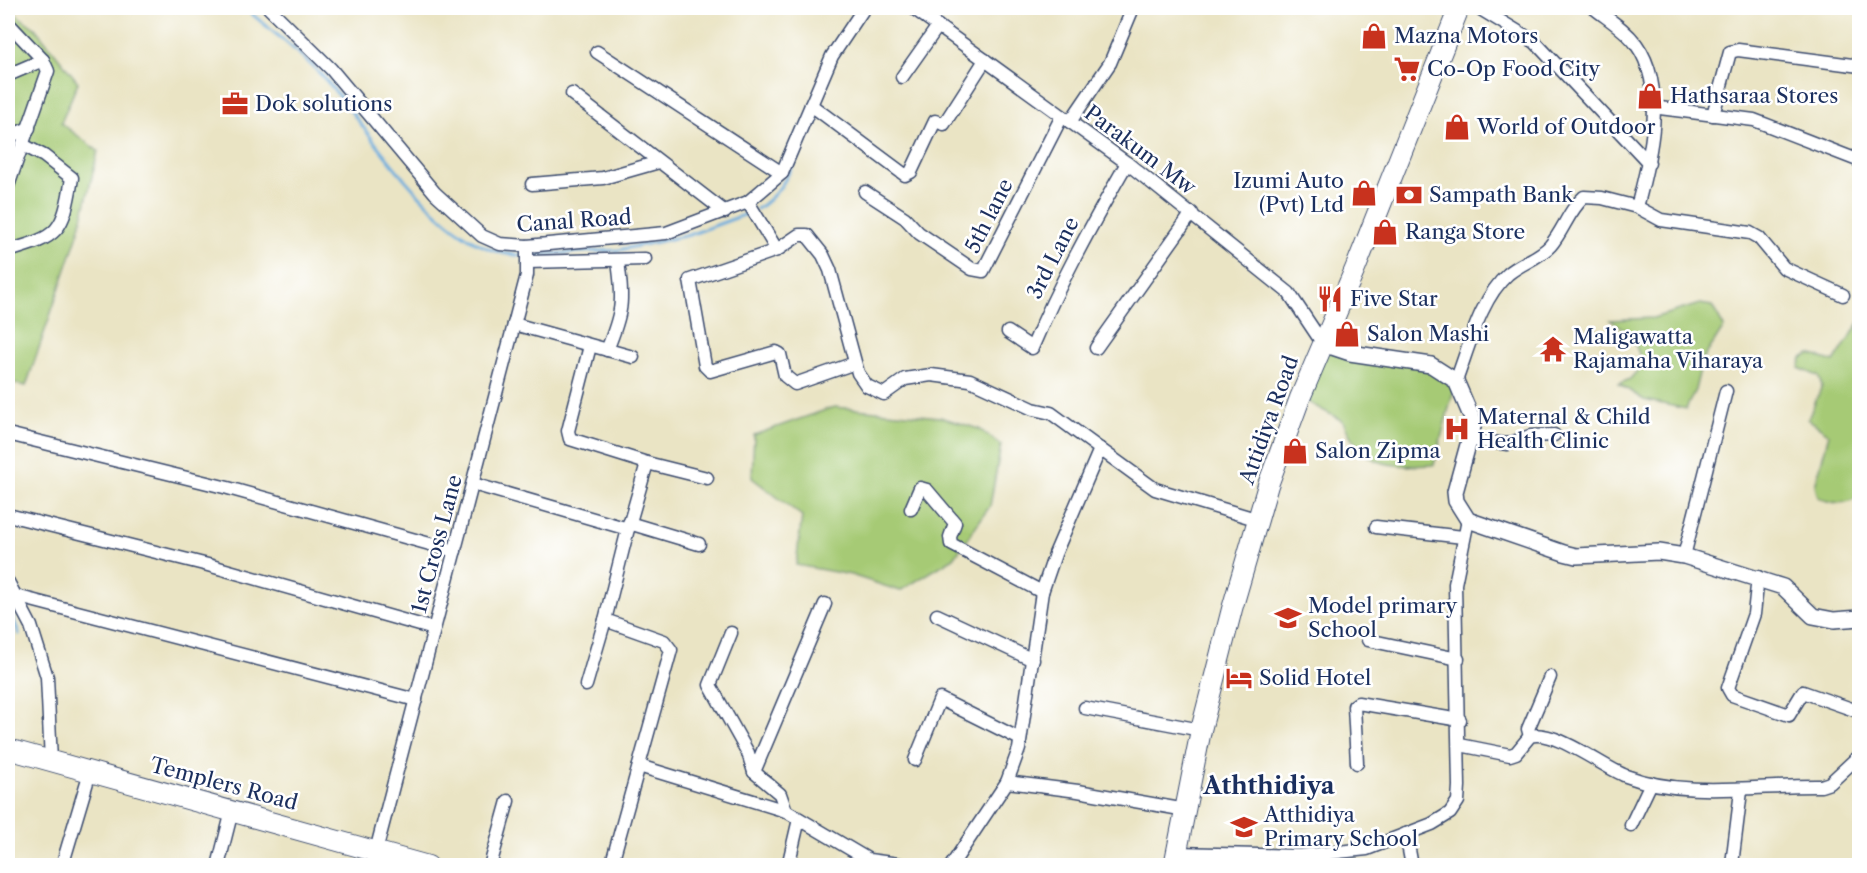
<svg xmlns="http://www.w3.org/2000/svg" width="1867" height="873" font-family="'Libre Caslon Text',serif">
<rect width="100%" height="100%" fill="#fff"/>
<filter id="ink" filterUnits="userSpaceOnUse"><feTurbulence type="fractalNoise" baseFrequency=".0167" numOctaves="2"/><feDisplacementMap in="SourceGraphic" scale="12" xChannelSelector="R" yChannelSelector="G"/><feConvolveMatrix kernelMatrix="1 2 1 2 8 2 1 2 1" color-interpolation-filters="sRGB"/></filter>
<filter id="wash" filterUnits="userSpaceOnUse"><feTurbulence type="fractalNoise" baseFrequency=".008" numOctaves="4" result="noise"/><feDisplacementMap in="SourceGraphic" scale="24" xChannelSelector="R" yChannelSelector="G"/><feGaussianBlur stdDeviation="1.35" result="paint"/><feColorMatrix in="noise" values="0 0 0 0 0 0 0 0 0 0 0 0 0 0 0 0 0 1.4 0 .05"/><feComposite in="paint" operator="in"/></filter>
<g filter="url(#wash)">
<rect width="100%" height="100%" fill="#eae4c4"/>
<g fill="#a6ca74" stroke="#607c69" stroke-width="1.5">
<path d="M 8,9 L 35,28 L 78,82 L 61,123 L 98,151 L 79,231 L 26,386 L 8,382 Z"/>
<path d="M 1700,304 L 1712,306 L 1724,327 L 1702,361 L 1695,390 L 1686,409 L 1644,400 L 1619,384 L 1630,379 L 1643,364 L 1631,334 L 1610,320 L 1653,318 Z"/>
<path d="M 1859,323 L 1859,495 C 1848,506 1831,504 1818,497 L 1815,486 L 1829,434 L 1808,419 L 1822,386 L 1818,376 L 1799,368 L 1802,358 L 1810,354 L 1834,362 Z"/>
<path d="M 1323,344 L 1392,358 L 1456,381 L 1434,465 C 1389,467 1362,468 1343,421 L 1300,398 Z"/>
<path d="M 834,407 L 940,417 L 979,429 L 1001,445 L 990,506 L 954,558 L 900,591 L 851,575 L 796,565 L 802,516 L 752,478 L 754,435 Z"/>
</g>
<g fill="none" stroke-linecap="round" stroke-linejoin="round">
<g stroke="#68acde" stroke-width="3">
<path d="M 245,8 C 271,31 301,52 324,78 C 370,129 446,260 524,255"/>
<path d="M 757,209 C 780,194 787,177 798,154"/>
<path d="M 530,255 L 619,250 L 689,235 L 752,212"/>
<path d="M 8,603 L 19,634"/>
</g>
</g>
</g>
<g filter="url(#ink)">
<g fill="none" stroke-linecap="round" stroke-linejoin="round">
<g stroke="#3a4a6d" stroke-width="15">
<g id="minor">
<path d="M 269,8 L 331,69 L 435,193 L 482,236 L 500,244 L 527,246 L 666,233 L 748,202 L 782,173 L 832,56 L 864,8"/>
<path d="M 913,8 L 1127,163 L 1289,293 L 1323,344"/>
<path d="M 1479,8 L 1535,42 L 1649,163"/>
<path d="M 1594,8 C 1608,19 1625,29 1636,44 C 1668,88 1650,159 1637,207"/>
<path d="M 8,23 L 43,60 L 48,71 L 8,186"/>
<path d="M 597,52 L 782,173"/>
<path d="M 8,75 L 43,60"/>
<path d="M 902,77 L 938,26"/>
<path d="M 572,94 L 725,212"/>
<path d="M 811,105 L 905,175 L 911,172 L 935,121 L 944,124 L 985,60"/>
<path d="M 1652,107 L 1754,120 L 1860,161"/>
<path d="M 1713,115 L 1730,52 L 1738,50 L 1860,66"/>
<path d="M 1070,122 L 1110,63 L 1133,8"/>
<path d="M 8,137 L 29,128"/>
<path d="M 532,184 L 603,178 L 659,162"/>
<path d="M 865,192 L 905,218 L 919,233 L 972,269 L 983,271 L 1062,116"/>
<path d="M 748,202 L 777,250"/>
<path d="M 8,251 C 59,236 63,233 72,178 L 44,156 L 23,145"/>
<path d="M 528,262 L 645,259"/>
<path d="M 514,324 L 633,357"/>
<path d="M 1008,332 L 1032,348 C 1059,284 1092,224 1127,163"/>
<path d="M 590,346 L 568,431 L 570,439 L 647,463 L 707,478"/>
<path d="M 1096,348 L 1192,213"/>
<path d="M 607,350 C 622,313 624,302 618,262"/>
<path d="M 855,363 L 795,384 L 785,376 L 780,354 L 776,352 L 710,371 L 705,366 L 690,280 L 777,250 L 799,235 L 807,235 L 823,255 L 830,270 L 858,373 L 867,386 L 884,394 L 905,379 L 931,375 L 970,380 L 1033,409 L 1051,413 L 1100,449"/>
<path d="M 1456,381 C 1469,347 1480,299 1508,274 C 1521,263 1539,258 1550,246 C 1564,230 1568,211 1584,197 L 1602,198 L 1637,207 L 1661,220 L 1750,233 L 1759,238 L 1784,268 L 1843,295"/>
<path d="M 8,434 L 228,488 L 455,551"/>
<path d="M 1471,440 L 1508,444 L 1530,436 L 1554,435"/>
<path d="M 473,484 L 628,529 L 605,620 L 664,641 L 671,650 L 611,866"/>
<path d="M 911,509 L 920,488 L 927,490 L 955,523 L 950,537 L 951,544 L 1042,592"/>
<path d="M 8,515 L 208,565 L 434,629"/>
<path d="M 629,523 L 699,544"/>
<path d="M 1376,527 L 1463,537"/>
<path d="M 628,529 L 647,463"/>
<path d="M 1684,556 L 1726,391"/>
<path d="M 1758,577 L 1754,614 L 1728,688 L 1732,695 L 1789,715 L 1803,692 L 1860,712"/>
<path d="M 8,582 L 31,626 L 47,677 L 51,761"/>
<path d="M 8,594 L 416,700"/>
<path d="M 937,615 L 1033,660"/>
<path d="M 731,633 L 710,685 L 748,753 L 754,772 L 780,794 L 786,811"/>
<path d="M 1368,640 L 1458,659"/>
<path d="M 586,685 L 605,620"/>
<path d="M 1085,708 L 1201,730"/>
<path d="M 1530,736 L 1528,729 L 1550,677"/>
<path d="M 1460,745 L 1510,755 L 1516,753 L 1530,736 C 1555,729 1601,766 1626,776 C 1687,799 1757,785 1821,786 L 1830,783 L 1860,755"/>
<path d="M 915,760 L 940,699 L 1020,739"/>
<path d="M 1357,763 L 1354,706 L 1358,703 L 1460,720"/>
<path d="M 639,766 L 786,811 L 869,860 L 913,866"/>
<path d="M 754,772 L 825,604"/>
<path d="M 1007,782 L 1078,791 L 1186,810"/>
<path d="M 1631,825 L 1651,783"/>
<path d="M 1406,834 L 1412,866"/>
<path d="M 1176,853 L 1300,856 L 1367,849 L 1432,824 L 1450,813 L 1458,801 L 1459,786 L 1455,584 L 1468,520"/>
<path d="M 1732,864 L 1741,791"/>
<path d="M 62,866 L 90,772"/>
<path d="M 218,866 L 232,811"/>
<path d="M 372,866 L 527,275 L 527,246"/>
<path d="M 490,866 L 508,801"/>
<path d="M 788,866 L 799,819"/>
<path d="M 951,866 L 1007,782 L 1019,749 L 1042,592 L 1055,554 L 1100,449 L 1155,489 L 1259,520"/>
</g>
</g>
<g stroke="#3a4a6d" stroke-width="18">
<path id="tertiary" d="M 1323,344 L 1350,353 L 1431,365 L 1456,381 L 1474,423 L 1455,492 L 1456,501 L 1468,520 L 1564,553 L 1576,556 L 1659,552 L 1684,556 L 1783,587 L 1813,616 L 1834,620 L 1860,618"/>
</g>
<g stroke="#3a4a6d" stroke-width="22">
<g id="primary">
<path d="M 8,749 L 428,866"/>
<path d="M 1174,866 L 1201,730 L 1232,609 L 1268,485 L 1300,398 L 1356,267 L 1459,8"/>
</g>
</g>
<use href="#minor" stroke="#fff" stroke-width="12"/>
<use href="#tertiary" stroke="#fff" stroke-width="15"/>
<use href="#primary" stroke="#fff" stroke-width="20"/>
</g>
</g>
<defs>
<g id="shop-bare" transform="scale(2.07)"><path d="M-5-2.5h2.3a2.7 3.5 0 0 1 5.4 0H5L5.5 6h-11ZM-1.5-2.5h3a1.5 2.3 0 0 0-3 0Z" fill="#c8321e" stroke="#fff" stroke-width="2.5" paint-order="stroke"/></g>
<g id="supermarket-bare" transform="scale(2.07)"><path d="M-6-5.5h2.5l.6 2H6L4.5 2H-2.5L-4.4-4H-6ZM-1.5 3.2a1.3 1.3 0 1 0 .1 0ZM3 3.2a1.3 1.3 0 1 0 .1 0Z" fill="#c8321e" stroke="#fff" stroke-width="2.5" paint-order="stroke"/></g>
<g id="office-bare" transform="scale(2.07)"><path d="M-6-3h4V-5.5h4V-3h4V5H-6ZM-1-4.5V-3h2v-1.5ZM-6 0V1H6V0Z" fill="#c8321e" stroke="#fff" stroke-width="2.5" paint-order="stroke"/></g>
<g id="bank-bare" transform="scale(2.07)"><path d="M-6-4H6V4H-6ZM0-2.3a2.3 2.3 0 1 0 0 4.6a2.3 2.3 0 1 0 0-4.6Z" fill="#c8321e" stroke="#fff" stroke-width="2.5" paint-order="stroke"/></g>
<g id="restaurant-bare" transform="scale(2.07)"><path d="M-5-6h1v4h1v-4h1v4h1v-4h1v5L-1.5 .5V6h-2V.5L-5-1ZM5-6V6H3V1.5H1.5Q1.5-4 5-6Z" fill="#c8321e" stroke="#fff" stroke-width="2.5" paint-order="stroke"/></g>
<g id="temple-bare" transform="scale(2.07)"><path d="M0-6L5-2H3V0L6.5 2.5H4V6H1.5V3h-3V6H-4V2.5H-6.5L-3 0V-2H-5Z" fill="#c8321e" stroke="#fff" stroke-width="2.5" paint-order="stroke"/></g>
<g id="hospital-bare" transform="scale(2.07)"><path d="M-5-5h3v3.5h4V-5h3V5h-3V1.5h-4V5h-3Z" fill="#c8321e" stroke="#fff" stroke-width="2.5" paint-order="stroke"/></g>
<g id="school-bare" transform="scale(2.07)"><path d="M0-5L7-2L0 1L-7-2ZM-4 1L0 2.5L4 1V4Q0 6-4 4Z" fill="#c8321e" stroke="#fff" stroke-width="2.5" paint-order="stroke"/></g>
<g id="hotel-bare" transform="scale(2.07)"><path d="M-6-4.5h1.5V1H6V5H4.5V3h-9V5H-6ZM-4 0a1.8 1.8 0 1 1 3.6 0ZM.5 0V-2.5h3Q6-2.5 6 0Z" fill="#c8321e" stroke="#fff" stroke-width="2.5" paint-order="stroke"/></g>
</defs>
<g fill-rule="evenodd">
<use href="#shop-bare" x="1374" y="36"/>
<use href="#supermarket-bare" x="1407" y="69"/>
<use href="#shop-bare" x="1650" y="96"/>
<use href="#office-bare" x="235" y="104"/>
<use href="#shop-bare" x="1457" y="127"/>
<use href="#shop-bare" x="1364" y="193"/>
<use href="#bank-bare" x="1409" y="195"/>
<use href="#shop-bare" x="1385" y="232"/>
<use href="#restaurant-bare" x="1330" y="299"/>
<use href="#shop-bare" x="1347" y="334"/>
<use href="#temple-bare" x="1553" y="349"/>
<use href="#hospital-bare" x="1457" y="429"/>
<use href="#shop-bare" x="1295" y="451"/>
<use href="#school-bare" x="1288" y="618"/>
<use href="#hotel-bare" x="1239" y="678"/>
<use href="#school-bare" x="1244" y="827"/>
</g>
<g text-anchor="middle" stroke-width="5" stroke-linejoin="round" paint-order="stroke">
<g font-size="21" fill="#1b2f5e" stroke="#fff" text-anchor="start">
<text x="1394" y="43">Mazna Motors</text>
<text x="1427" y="76">Co-Op Food City</text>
<text x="1670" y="103">Hathsaraa Stores</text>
<text x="255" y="111">Dok solutions</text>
<text x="1477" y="134">World of Outdoor</text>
<text x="1344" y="188" text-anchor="end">Izumi Auto<tspan x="1344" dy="24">(Pvt) Ltd</tspan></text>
<text x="1429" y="202">Sampath Bank</text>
<text x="1405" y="239">Ranga Store</text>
<text x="1350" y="306">Five Star</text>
<text x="1367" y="341">Salon Mashi</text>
<text x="1573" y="344">Maligawatta<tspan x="1573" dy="24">Rajamaha Viharaya</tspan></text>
<text x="1477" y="424">Maternal &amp; Child<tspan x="1477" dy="24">Health Clinic</tspan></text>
<text x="1315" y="458">Salon Zipma</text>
<text x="1308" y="613">Model primary<tspan x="1308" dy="24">School</tspan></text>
<text x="1259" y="685">Solid Hotel</text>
<text x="1264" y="822">Atthidiya<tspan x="1264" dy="24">Primary School</tspan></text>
</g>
<g font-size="21" fill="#1b2f5e" stroke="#fff">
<text transform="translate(1140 150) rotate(37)" y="7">Parakum Mw</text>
<text transform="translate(989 216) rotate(-63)" y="7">5th lane</text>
<text transform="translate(574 221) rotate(-4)" y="7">Canal Road</text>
<text transform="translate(1053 258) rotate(-63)" y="7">3rd Lane</text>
<text transform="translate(1269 420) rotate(-70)" y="7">Attidiya Road</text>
<text transform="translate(437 544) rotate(-75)" y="7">1st Cross Lane</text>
<text transform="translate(224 784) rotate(15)" y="7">Templers Road</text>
</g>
<g font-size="24" font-weight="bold" fill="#1b2f5e" stroke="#fff">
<text x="1269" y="794">Aththidiya</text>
</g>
</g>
<rect width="1867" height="873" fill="none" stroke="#fff" stroke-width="30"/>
</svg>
